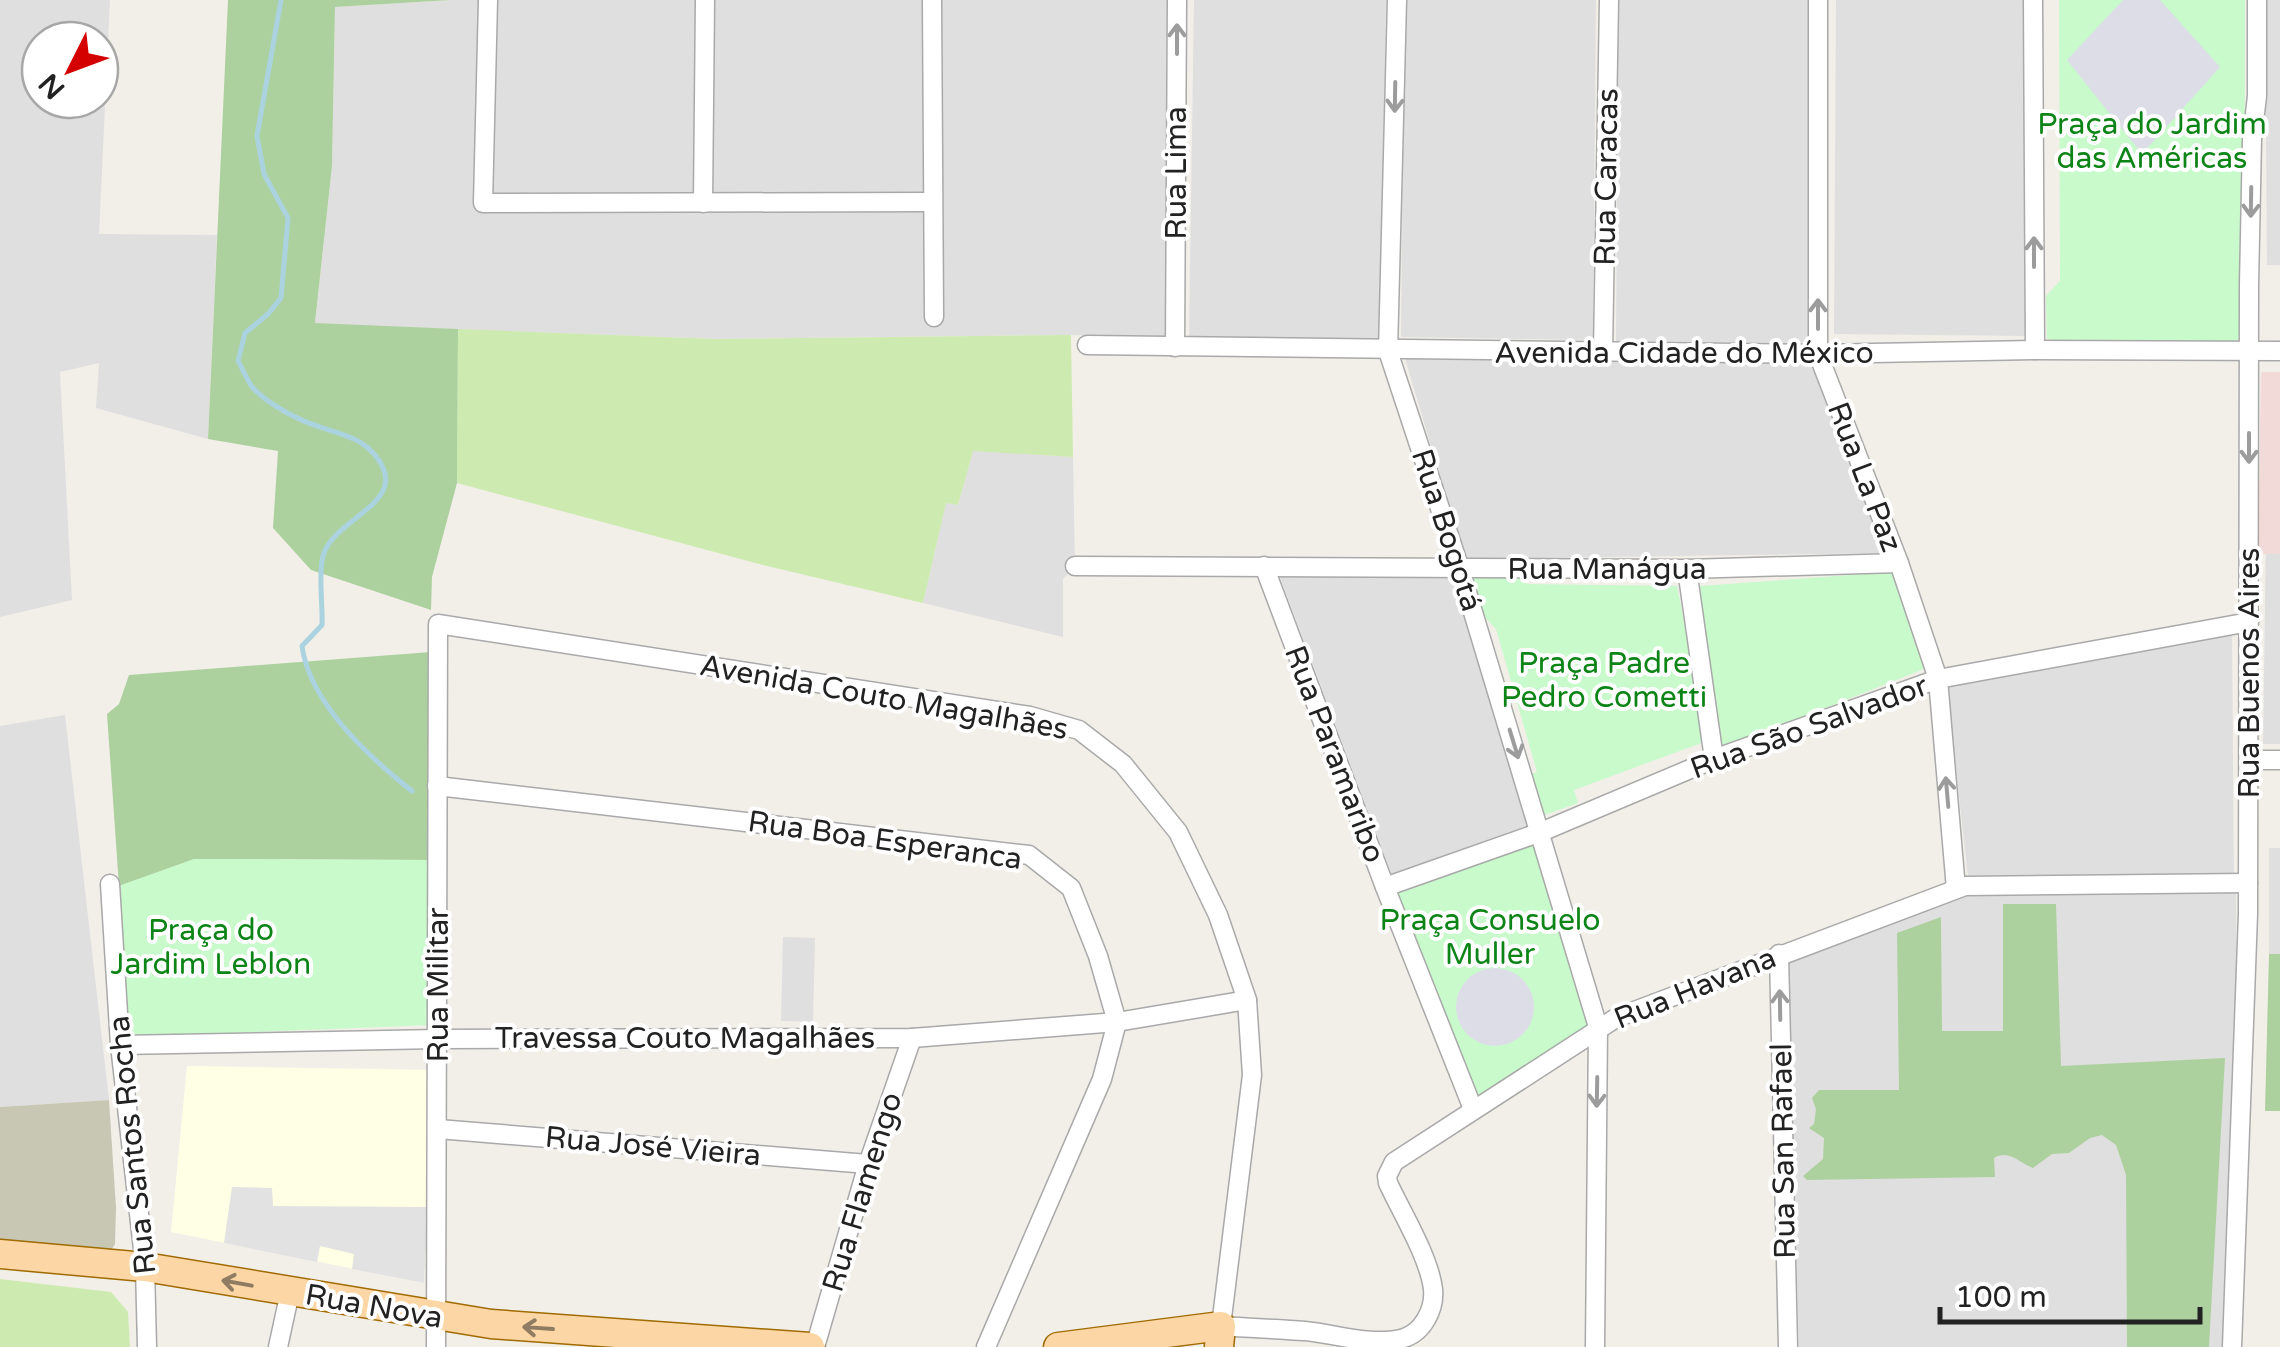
<svg xmlns="http://www.w3.org/2000/svg" width="2280" height="1347" font-family="'Varela Round',sans-serif">
<rect width="100%" height="100%" fill="#f2efe9"/>
<g fill="#e0dfdf" fill-rule="evenodd">
<path d="M 0,0 L 110,0 L 99,234 L 217,235 L 208,439 L 96,408 L 99,363 L 60,372 L 72,600 L 0,617 ZM 40,40 L 100,40 L 100,100 L 40,100 Z"/>
<path d="M 451,0 L 1172,0 L 1169,337 L 1071,335 L 716,339 L 315,324 L 332,166 L 335,7 Z"/>
<path d="M 1194,0 L 1386,0 L 1381,340 L 1189,336 Z"/>
<path d="M 1404,0 L 1596,0 L 1593,340 L 1401,337 Z"/>
<path d="M 1618,0 L 1811,0 L 1809,343 L 1616,341 Z"/>
<path d="M 1836,0 L 2029,0 L 2027,336 L 1834,334 Z"/>
<path d="M 2265,0 L 2280,0 L 2280,265 L 2267,265 Z"/>
<path d="M 1405,359 L 1810,361 L 1889,553 L 1465,559 Z"/>
<path d="M 973,450 L 1073,457 L 1075,566 L 1063,579 L 1063,637 L 923,603 L 946,502 L 958,505 Z"/>
<path d="M 2266,536 L 2280,536 L 2280,744 L 2263,744 Z"/>
<path d="M 1278,572 L 1454,578 L 1529,827 L 1392,875 Z"/>
<path d="M 2232,634 L 2234,878 L 1968,878 L 1947,685 Z"/>
<path d="M 65,715 L 109,1100 L 0,1107 L 0,726 Z"/>
<rect x="2269" y="848" width="11" height="106"/>
<path d="M 2236,891 L 2237,1050 L 2225,1347 L 1799,1347 L 1787,961 L 1969,892 Z"/>
<path d="M 783,937 L 815,938 L 813,1022 L 781,1021 Z"/>
</g>
<path fill="#f2dad9" d="M 2261,372 L 2280,372 L 2280,554 L 2258,554 Z"/>
<path fill="#ffffe5" d="M 187,1066 L 437,1070 L 424,1283 L 171,1232 Z"/>
<path fill="#c7c7b4" d="M 109,1100 L 116,1208 L 115,1244 L 110,1252 L 0,1239 L 0,1107 Z"/>
<g fill="#cdebb0">
<path d="M 458,329 L 716,339 L 1071,335 L 1073,457 L 973,451 L 958,505 L 946,503 L 923,603 L 763,565 L 457,483 Z"/>
<path d="M 0,1279 L 111,1292 L 128,1312 L 130,1347 L 0,1347 Z"/>
</g>
<g fill="#add19e">
<path d="M 228,0 L 451,0 L 335,7 L 332,166 L 315,323 L 458,329 L 457,483 L 432,577 L 431,610 L 311,570 L 273,528 L 278,451 L 208,439 Z"/>
<path d="M 431,652 L 432,860 L 195,859 L 119,886 L 107,714 L 119,704 L 129,675 Z"/>
<path d="M 2003,904 L 2056,904 L 2061,1066 L 2225,1058 L 2209,1347 L 2127,1347 L 2126,1175 L 2116,1145 L 2102,1135 L 2090,1138 L 2069,1153 L 2052,1154 L 2033,1168 C 2019,1163 2009,1149 1994,1158 L 1995,1177 L 1807,1180 L 1803,1176 L 1823,1159 L 1824,1138 L 1809,1128 L 1814,1124 L 1816,1109 L 1812,1098 L 1819,1090 L 1899,1090 L 1897,933 L 1941,917 L 1942,1031 L 2003,1031 Z"/>
<path d="M 2269,954 L 2280,954 L 2280,1111 L 2265,1111 Z"/>
</g>
<g fill="#c8facc">
<path d="M 2059,0 L 2245,0 L 2244,331 L 2236,342 L 2053,341 L 2047,338 L 2046,296 L 2060,281 Z"/>
<path d="M 1893,572 L 1899,577 L 1924,669 L 1729,746 L 1719,743 L 1700,586 Z"/>
<path d="M 1526,573 L 1527,584 L 1677,586 L 1707,738 L 1704,742 L 1574,790 L 1578,803 L 1539,817 L 1527,775 L 1537,772 L 1496,629 L 1474,606 L 1469,580 L 1474,574 Z"/>
<path d="M 1535,843 L 1593,1023 L 1483,1099 L 1475,1098 L 1397,891 Z"/>
<path d="M 194,859 L 432,860 L 433,1025 L 130,1037 L 119,886 Z"/>
</g>
<path fill="#e2e2e2" d="M 232,1187 L 272,1188 L 273,1206 L 428,1207 L 424,1283 L 352,1269 L 354,1254 L 320,1246 L 317,1262 L 224,1243 Z"/>
<g fill="#dddde8">
<path d="M 2123,0 L 2160,0 L 2220,67 L 2142,154 L 2067,60 Z"/>
<circle cx="1495" cy="1007" r="39"/>
</g>
<g fill="none" stroke-linecap="round" stroke-linejoin="round">
<path stroke="#aad3df" stroke-width="5" d="M 281,0 L 257,136 L 264,174 L 288,218 L 281,298 L 268,314 L 245,333 L 238,361 C 243,369 247,381 253,388 C 269,405 298,420 320,427 C 340,434 359,437 374,454 C 416,502 333,517 323,556 C 318,573 323,606 322,625 L 302,646 C 310,703 370,758 412,791"/>
<g stroke="#a9a9a9" stroke-width="21">
<g id="street">
<path d="M 488,0 L 483,203 L 932,202"/>
<path d="M 932,0 L 934,317"/>
<path d="M 1397,0 L 1388,351 L 1460,569 L 1598,1027 L 1595,1347"/>
<path d="M 1818,0 L 1818,354 L 1899,563 L 1938,679 L 1956,889"/>
<path d="M 2033,0 L 2035,350"/>
<path d="M 703,203 L 705,0"/>
<path d="M 1087,345 L 1818,354 L 2035,350 L 2280,351"/>
<path d="M 1175,347 L 1177,0"/>
<path d="M 1603,353 L 1609,0"/>
<path d="M 1075,566 L 1687,569 L 1899,563"/>
<path d="M 1264,566 L 1385,887 L 1473,1109"/>
<path d="M 1687,569 L 1714,759"/>
<path d="M 2250,760 L 2280,760"/>
<path d="M 437,786 L 1029,855 L 1071,888 L 1098,956 L 1117,1022 L 1102,1079 L 986,1347"/>
<path d="M 110,884 L 120,1045 L 145,1267 L 147,1347"/>
<path d="M 1385,887 L 1541,832 L 1714,759 L 1938,679 L 2249,622"/>
<path d="M 1779,954 L 1788,1347"/>
<path d="M 120,1045 L 439,1039 L 912,1038 L 1117,1022 L 1247,1000"/>
<path d="M 438,1129 L 868,1164"/>
<path d="M 278,1347 L 290,1292"/>
<path d="M 436,1347 L 438,624 L 1030,716 L 1079,730 L 1123,764 L 1178,832 L 1218,915 L 1247,1000 L 1252,1075 L 1221,1326 C 1249,1328 1277,1329 1305,1331 C 1336,1334 1374,1347 1404,1338 C 1423,1332 1435,1309 1433,1289 C 1429,1257 1402,1213 1388,1183 L 1387,1176 L 1394,1162 L 1616,1018 L 1965,886 L 2248,883"/>
<path d="M 815,1347 L 868,1164 L 912,1038"/>
<path d="M 2232,1347 L 2248,914 L 2249,285 L 2252,139 L 2257,96 L 2257,0"/>
</g>
</g>
<g stroke="#a06b00" stroke-width="31">
<g id="primary">
<path d="M 0,1254 L 145,1267 L 491,1324 L 810,1347"/>
<path d="M 1058,1347 L 1221,1326 L 1219,1347"/>
</g>
</g>
<use href="#street" stroke="#fff" stroke-width="18"/>
<use href="#primary" stroke="#fcd6a4" stroke-width="28"/>
</g>
<defs><path id="oneway-shaft" d="M-6 0H5M1.5-3L5.5 0L1.5 3" fill="none" stroke-width="1.6" stroke-linecap="round" stroke-linejoin="round" transform="scale(2.5)"/></defs>
<g stroke="#9c9c9c">
<use href="#oneway-shaft" transform="translate(1177 39) rotate(-90)"/>
<use href="#oneway-shaft" transform="translate(1395 97) rotate(91)"/>
<use href="#oneway-shaft" transform="translate(2251 202) rotate(91)"/>
<use href="#oneway-shaft" transform="translate(2034 252) rotate(-90)"/>
<use href="#oneway-shaft" transform="translate(1818 314) rotate(-90)"/>
<use href="#oneway-shaft" transform="translate(2249 448) rotate(90)"/>
<use href="#oneway-shaft" transform="translate(1514 744) rotate(73)"/>
<use href="#oneway-shaft" transform="translate(1947 792) rotate(-95)"/>
<use href="#oneway-shaft" transform="translate(1780 1005) rotate(-91)"/>
<use href="#oneway-shaft" transform="translate(1597 1092) rotate(91)"/>
</g>
<g stroke="#8f7c63">
<use href="#oneway-shaft" transform="translate(237 1283) rotate(-170)"/>
<use href="#oneway-shaft" transform="translate(538 1328) rotate(-176)"/>
</g>
<g text-anchor="middle" stroke-width="8" stroke-linejoin="round" paint-order="stroke">
<g font-size="30" fill="#0c8416" stroke="#fff">
<text x="2152" y="134">Praça do Jardim<tspan x="2152" dy="34">das Américas</tspan></text>
<text x="1604" y="673">Praça Padre<tspan x="1604" dy="34">Pedro Cometti</tspan></text>
<text x="1490" y="930">Praça Consuelo<tspan x="1490" dy="34">Muller</tspan></text>
<text x="211" y="940">Praça do<tspan x="211" dy="34">Jardim Leblon</tspan></text>
</g>
<g font-size="30" fill="#222" stroke="#fff">
<text transform="translate(1176 173) rotate(-90)" y="10">Rua Lima</text>
<text transform="translate(1606 177) rotate(-89)" y="10">Rua Caracas</text>
<text x="1684" y="363">Avenida Cidade do México</text>
<text transform="translate(1865 477) rotate(69)" y="10">Rua La Paz</text>
<text transform="translate(1447 530) rotate(72)" y="10">Rua Bogotá</text>
<text x="1607" y="579">Rua Manágua</text>
<text transform="translate(2249 673) rotate(-90)" y="10">Rua Buenos Aires</text>
<text transform="translate(884 697) rotate(10)" y="10">Avenida Couto Magalhães</text>
<text transform="translate(1809 727) rotate(-20)" y="10">Rua São Salvador</text>
<text transform="translate(1335 754) rotate(69)" y="10">Rua Paramaribo</text>
<text transform="translate(885 840) rotate(8)" y="10">Rua Boa Esperanca</text>
<text transform="translate(438 985) rotate(-90)" y="10">Rua Militar</text>
<text transform="translate(1695 988) rotate(-22)" y="10">Rua Havana</text>
<text x="685" y="1048">Travessa Couto Magalhães</text>
<text transform="translate(132 1145) rotate(-96)" y="10">Rua Santos Rocha</text>
<text transform="translate(653 1146) rotate(5)" y="10">Rua José Vieira</text>
<text transform="translate(1783 1151) rotate(-91)" y="10">Rua San Rafael</text>
<text transform="translate(862 1192) rotate(-73)" y="10">Rua Flamengo</text>
<text transform="translate(374 1306) rotate(10)" y="10">Rua Nova</text>
</g>
</g>
<g transform="translate(70 70) rotate(228)"><circle r="48" fill="#ffffff" stroke="#a7a7a7" stroke-width="2.5"/>
<path d="M0-8L18 38L0 25L-18 38Z" fill="#d40000"/>
<text y="-15" font-size="28" font-weight="bold" text-anchor="middle" fill="#222222">N</text>
</g>
<path d="M1940 1307v15h260v-15" fill="none" stroke="#222222" stroke-width="5"/>
<text x="1955" y="1307" font-size="30" fill="#222222" stroke="#ffffff" stroke-width="8" paint-order="stroke">100 m</text>
</svg>
